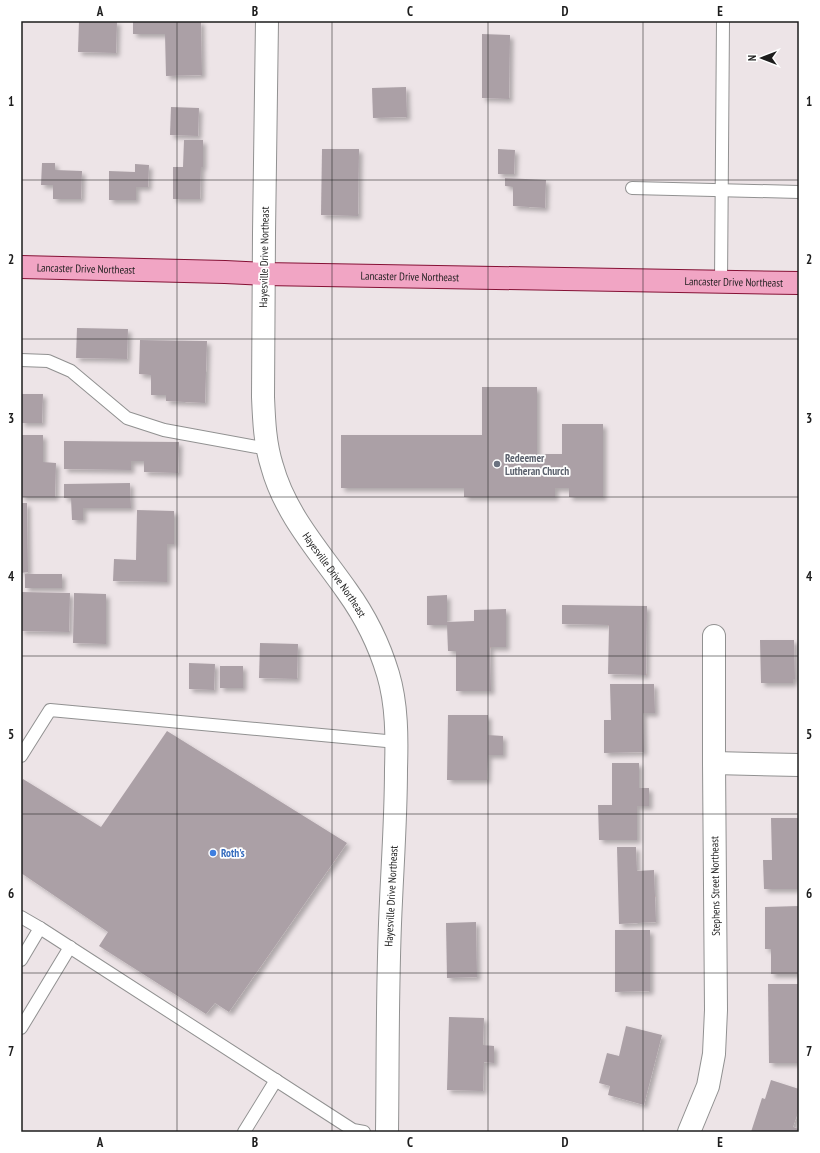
<svg xmlns="http://www.w3.org/2000/svg" width="820" height="1153" font-family="'PT Sans Narrow',sans-serif">
<defs>
<filter id="shadow"><feDropShadow dx="3.5" dy="3.5" stdDeviation="2" flood-color="#0004"/></filter>
</defs>
<rect width="100%" height="100%" fill="#ede4e7"/>
<g fill="#aba0a6" filter="url(#shadow)">
<path d="M 79,21 L 117,21 L 116,53 L 78,52 Z"/>
<path d="M 133,21 L 201,21 L 202,75 L 166,76 L 165,34 L 133,34 Z"/>
<path d="M 482,34 L 510,35 L 509,99 L 482,98 Z"/>
<path d="M 406,87 L 407,117 L 373,118 L 372,88 Z"/>
<path d="M 171,107 L 199,108 L 198,136 L 170,135 Z"/>
<path d="M 184,140 L 203,140 L 203,167 L 201,167 L 200,199 L 173,199 L 173,167 L 183,167 Z"/>
<path d="M 322,149 L 359,149 L 358,216 L 321,215 Z"/>
<path d="M 498,149 L 515,150 L 514,174 L 498,174 Z"/>
<path d="M 42,163 L 55,163 L 55,170 L 82,171 L 81,199 L 53,199 L 53,185 L 41,185 Z"/>
<path d="M 135,164 L 149,165 L 148,187 L 136,187 L 136,200 L 109,200 L 109,171 L 135,172 Z"/>
<path d="M 505,178 L 546,180 L 545,208 L 513,206 L 513,187 L 505,186 Z"/>
<path d="M 77,328 L 128,329 L 127,359 L 76,358 Z"/>
<path d="M 140,340 L 207,341 L 205,403 L 166,401 L 166,395 L 151,395 L 151,375 L 139,374 Z"/>
<path d="M 482,387 L 537,387 L 537,454 L 562,454 L 562,424 L 603,424 L 603,497 L 569,497 L 569,488 L 555,488 L 555,497 L 464,497 L 464,488 L 341,488 L 341,435 L 482,435 Z"/>
<path d="M 21,394 L 43,394 L 42,423 L 21,423 Z"/>
<path d="M 21,435 L 43,435 L 43,462 L 56,463 L 55,497 L 21,497 Z"/>
<path d="M 64,441 L 179,442 L 178,473 L 144,472 L 144,461 L 131,461 L 131,470 L 64,469 Z"/>
<path d="M 130,483 L 131,508 L 83,508 L 83,520 L 72,520 L 71,498 L 64,498 L 64,484 Z"/>
<path d="M 21,503 L 27,503 L 28,572 L 21,573 Z"/>
<path d="M 137,510 L 174,511 L 174,544 L 167,544 L 167,582 L 113,581 L 114,559 L 136,560 Z"/>
<rect x="25" y="574" width="37" height="14"/>
<path d="M 21,592 L 70,593 L 69,632 L 21,631 Z"/>
<path d="M 74,593 L 106,594 L 106,644 L 73,643 Z"/>
<path d="M 447,595 L 447,622 L 474,621 L 474,610 L 506,609 L 506,647 L 490,647 L 491,691 L 456,691 L 456,651 L 448,651 L 447,625 L 427,625 L 427,596 Z"/>
<path d="M 562,605 L 647,606 L 646,675 L 608,674 L 609,625 L 562,624 Z"/>
<path d="M 760,640 L 794,640 L 795,679 L 793,679 L 793,683 L 761,683 Z"/>
<path d="M 260,643 L 298,644 L 297,679 L 259,678 Z"/>
<path d="M 189,663 L 215,664 L 214,690 L 189,689 Z"/>
<rect x="220" y="666" width="23" height="22"/>
<path d="M 610,684 L 654,684 L 655,713 L 643,713 L 644,752 L 604,753 L 604,720 L 611,720 Z"/>
<path d="M 448,715 L 488,715 L 488,735 L 503,736 L 503,755 L 488,755 L 487,780 L 447,780 Z"/>
<path d="M 167,731 L 347,843 L 229,1012 L 215,1003 L 206,1014 L 99,946 L 108,932 L 21,873 L 21,782 L 23,779 L 101,827 Z"/>
<path d="M 612,763 L 639,763 L 639,788 L 649,788 L 649,806 L 637,806 L 637,840 L 599,840 L 598,805 L 612,805 Z"/>
<path d="M 771,818 L 799,818 L 799,889 L 764,889 L 763,860 L 772,860 Z"/>
<path d="M 617,847 L 636,847 L 637,871 L 654,870 L 656,922 L 619,924 Z"/>
<path d="M 799,906 L 799,974 L 771,974 L 771,949 L 765,949 L 765,907 Z"/>
<path d="M 476,922 L 477,977 L 447,978 L 446,923 Z"/>
<path d="M 615,930 L 650,930 L 650,991 L 615,992 Z"/>
<path d="M 768,984 L 799,984 L 799,1063 L 769,1063 Z"/>
<path d="M 449,1017 L 484,1018 L 483,1045 L 494,1046 L 494,1063 L 484,1062 L 483,1091 L 447,1090 Z"/>
<path d="M 626,1026 L 662,1035 L 644,1105 L 608,1095 L 610,1086 L 599,1083 L 607,1053 L 619,1056 Z"/>
<path d="M 771,1080 L 799,1089 L 799,1110 L 793,1127 L 799,1129 L 799,1132 L 751,1132 L 762,1098 L 765,1099 Z"/>
</g>
<g fill="none" stroke-linecap="round" stroke-linejoin="round">
<g stroke="#919191" stroke-width="14">
<g id="service">
<path d="M 632,188 L 799,192"/>
<path d="M 721,282 L 723,21"/>
<path d="M 21,360 L 48,361 L 71,371 L 127,418 L 164,430 L 268,449"/>
<path d="M 21,756 L 50,710 L 397,742"/>
<path d="M 21,917 L 40,928"/>
<path d="M 21,960 L 40,928 L 353,1130 L 364,1132"/>
<path d="M 21,1028 L 70,947"/>
<path d="M 244,1132 L 276,1080"/>
</g>
</g>
<g stroke="#919191" stroke-width="24">
<g id="minor">
<path d="M 714,763 L 799,765"/>
<path d="M 689,1132 L 708,1086 L 714,1054 L 716,1010 L 714,763 L 714,636"/>
</g>
</g>
<g stroke="#919191" stroke-width="24">
<g id="tertiary">
<path id="s1" d="M 267,21 L 264,233 L 263,397 C 264,421 265,444 272,466 C 285,514 319,551 347,591 C 365,616 379,644 388,674 C 397,704 397,738 396,769 C 396,813 393,857 391,901 C 387,978 388,1055 387,1132"/>
</g>
</g>
<g stroke="#851135" stroke-width="24">
<g id="primary">
<path id="s2" d="M 21,267 L 225,272 L 264,274 L 799,283"/>
</g>
</g>
<use href="#service" stroke="#fff" stroke-width="12"/>
<use href="#minor" stroke="#fff" stroke-width="22"/>
<use href="#tertiary" stroke="#fff" stroke-width="22"/>
<use href="#primary" stroke="#f1a5c4" stroke-width="22"/>
</g>
<path fill="none" stroke="#1d1d1d" stroke-width="1" stroke-opacity="0.55" d="M 177,21 L 177,1132M 332,21 L 332,1132M 488,21 L 488,1132M 643,21 L 643,1132M 21,180 L 799,180M 21,339 L 799,339M 21,497 L 799,497M 21,656 L 799,656M 21,814 L 799,814M 21,973 L 799,973"/>
<circle fill="#6b7280" stroke="#fff" stroke-width="1.5" cx="497" cy="464" r="4"/>
<circle fill="#3f7fe0" stroke="#fff" stroke-width="1.5" cx="213" cy="853" r="4"/>
<g text-anchor="middle" stroke-width="3.5" stroke-linejoin="round" paint-order="stroke">
<g font-size="11" fill="#1d1d1d" stroke="#fff">
<text transform="translate(264 257) rotate(-89)" y="4">Hayesville Drive Northeast</text>
<text dy="4" stroke="none"><textPath href="#s2" startOffset="65">Lancaster Drive Northeast</textPath></text>
<text dy="4" stroke="none"><textPath href="#s2" startOffset="389">Lancaster Drive Northeast</textPath></text>
<text dy="4" stroke="none"><textPath href="#s2" startOffset="713">Lancaster Drive Northeast</textPath></text>
<text dy="4" stroke="none"><textPath href="#s1" startOffset="572">Hayesville Drive Northeast</textPath></text>
<text transform="translate(715 886) rotate(-91)" y="4">Stephens Street Northeast</text>
<text transform="translate(391 896) rotate(-87)" y="4">Hayesville Drive Northeast</text>
</g>
<g font-size="11" font-weight="bold" fill="#5b616d" stroke="#fff" text-anchor="start">
<text x="505" y="462">Redeemer<tspan x="505" dy="13">Lutheran Church</tspan></text>
</g>
<g font-size="11" font-weight="bold" fill="#366cbe" stroke="#fff" text-anchor="start">
<text x="221" y="857">Roth's</text>
</g>
</g>
<rect width="820" height="1153" fill="none" stroke="#ffffff" stroke-width="44"/>
<g transform="translate(762 58) rotate(270)" stroke="#ffffff" stroke-width="3" paint-order="stroke">
<path d="M0-3L7 15L0 10L-7 15Z" fill="#1d1d1d"/>
<text y="-6" font-size="11" font-weight="bold" text-anchor="middle" fill="#1d1d1d">N</text>
</g>
<rect x="22" y="22" width="776" height="1109" fill="none" stroke="#1d1d1d" stroke-width="1.5"/>
<g font-size="13" text-anchor="middle" font-weight="bold" fill="#1d1d1d">
<text x="100" y="16">A</text>
<text x="255" y="16">B</text>
<text x="410" y="16">C</text>
<text x="565" y="16">D</text>
<text x="720" y="16">E</text>
<text x="11" y="106">1</text>
<text x="809" y="106">1</text>
<text x="11" y="264">2</text>
<text x="809" y="264">2</text>
<text x="11" y="423">3</text>
<text x="809" y="423">3</text>
<text x="11" y="581">4</text>
<text x="809" y="581">4</text>
<text x="11" y="739">5</text>
<text x="809" y="739">5</text>
<text x="11" y="898">6</text>
<text x="809" y="898">6</text>
<text x="11" y="1056">7</text>
<text x="809" y="1056">7</text>
<text x="100" y="1147">A</text>
<text x="255" y="1147">B</text>
<text x="410" y="1147">C</text>
<text x="565" y="1147">D</text>
<text x="720" y="1147">E</text>
</g>
</svg>
